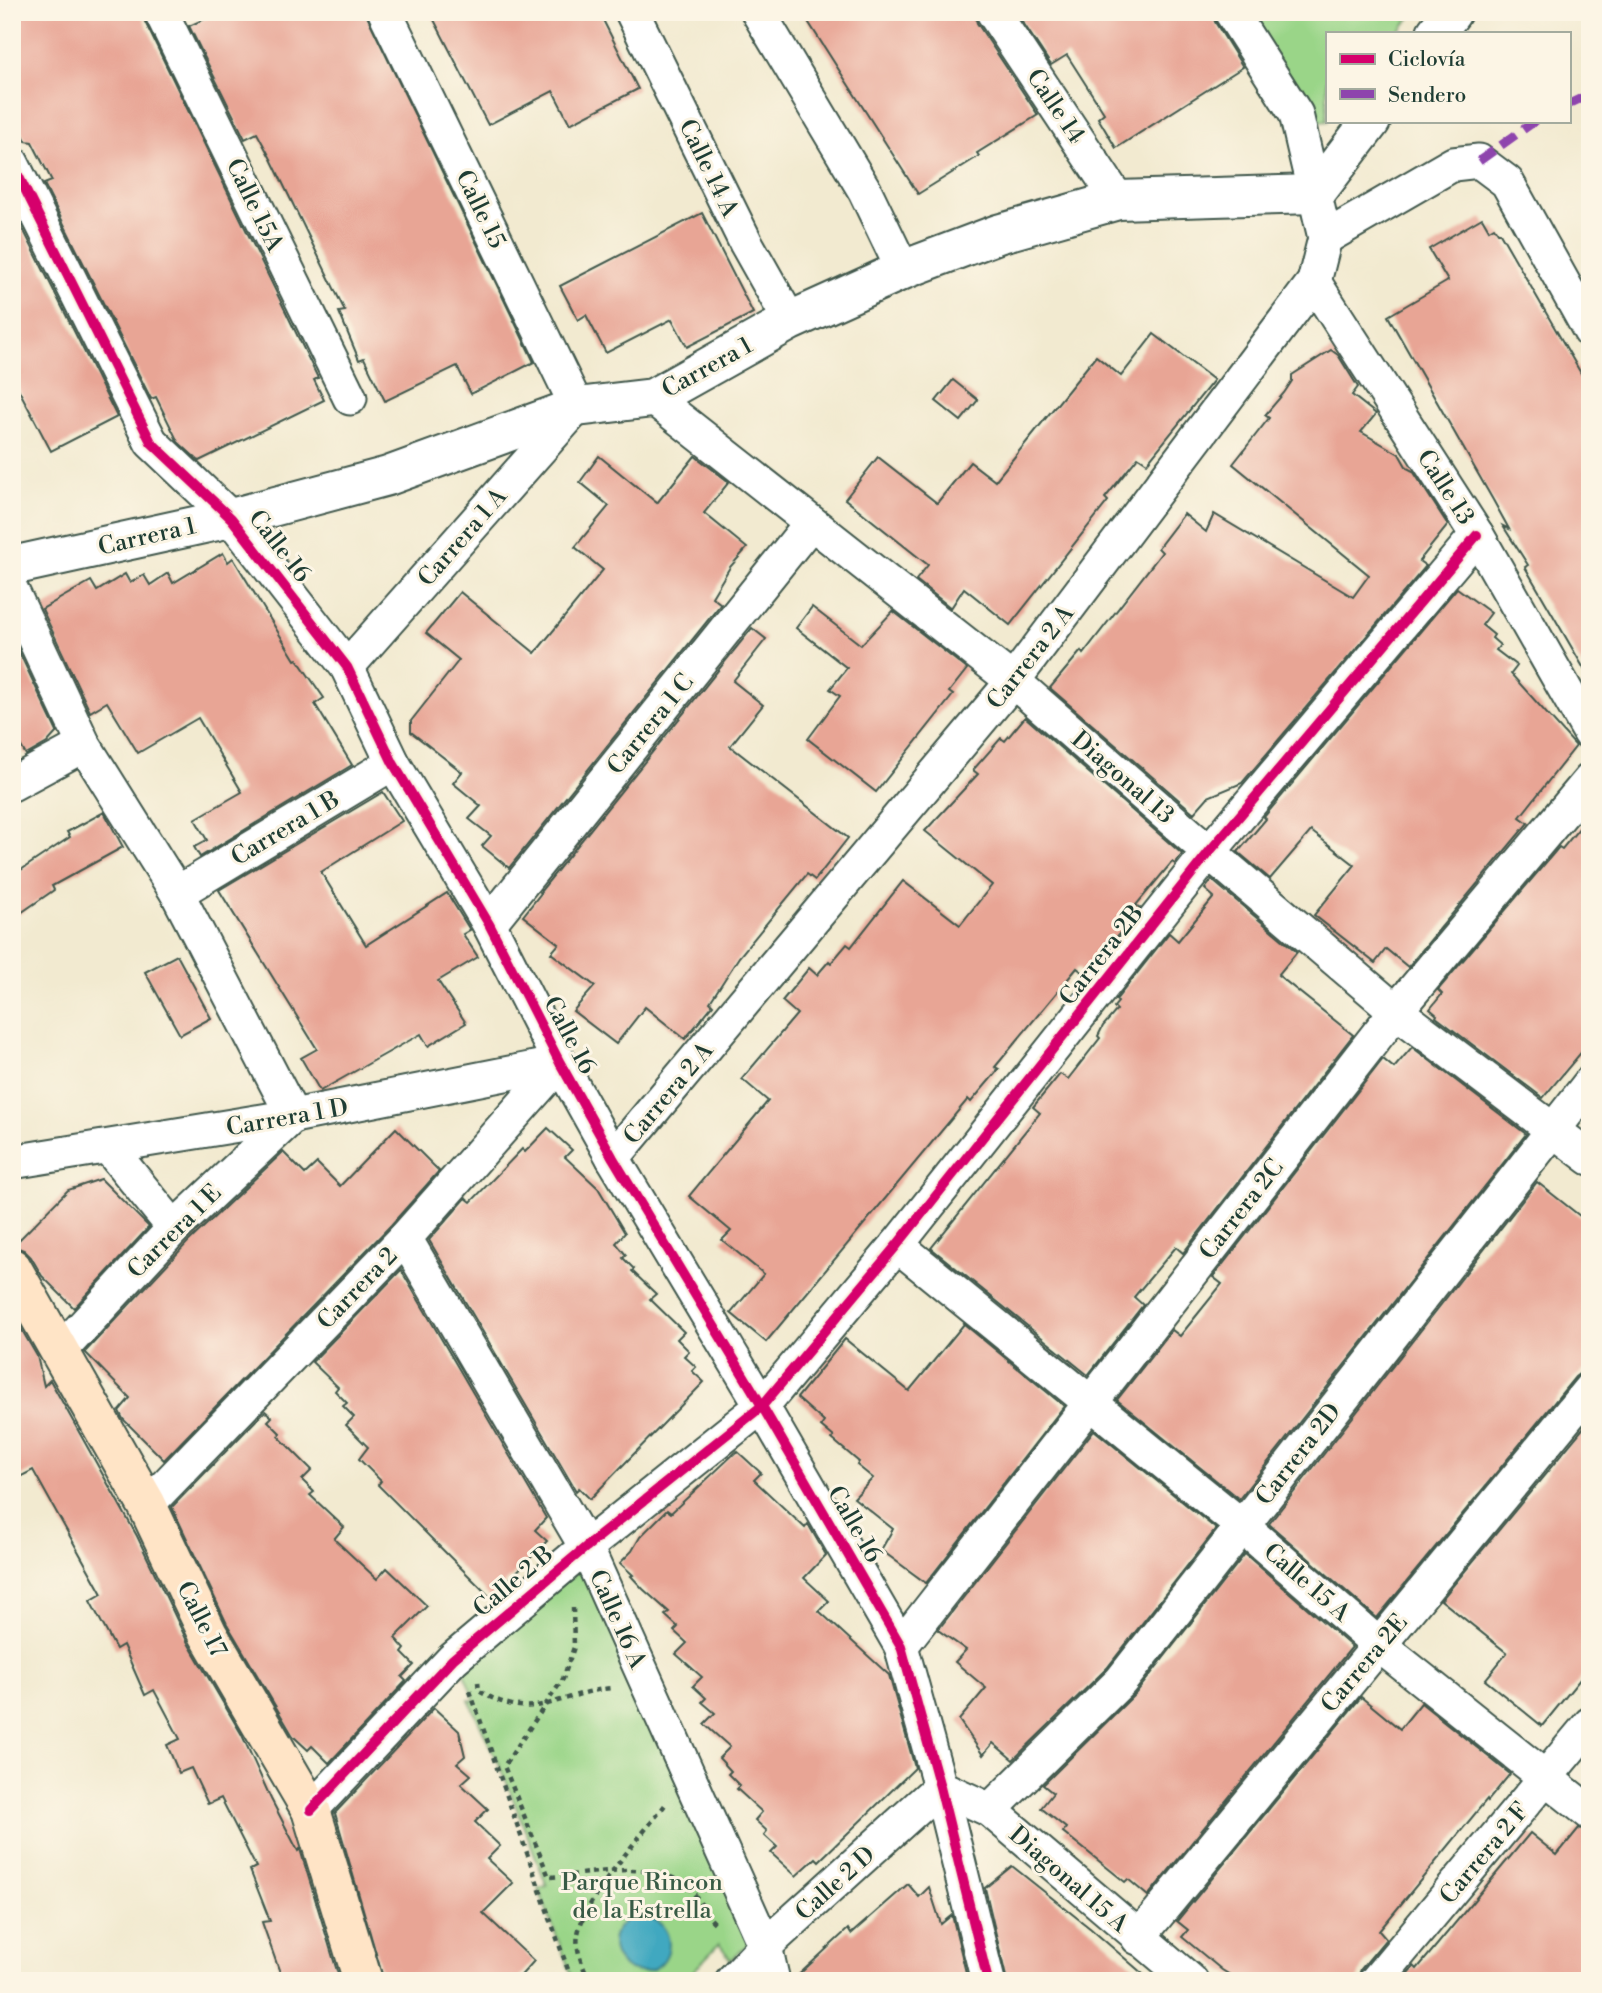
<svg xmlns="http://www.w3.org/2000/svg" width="1602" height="1993" font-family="'Libre Bodoni',serif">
<rect width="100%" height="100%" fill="#fcf5e5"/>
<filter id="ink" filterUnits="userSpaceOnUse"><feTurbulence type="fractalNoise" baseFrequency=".0143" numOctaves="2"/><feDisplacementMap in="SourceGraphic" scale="14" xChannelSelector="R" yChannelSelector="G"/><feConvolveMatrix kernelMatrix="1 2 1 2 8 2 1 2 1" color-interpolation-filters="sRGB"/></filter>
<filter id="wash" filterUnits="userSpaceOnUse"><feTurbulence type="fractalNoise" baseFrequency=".00686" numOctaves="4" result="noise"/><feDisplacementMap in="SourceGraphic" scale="28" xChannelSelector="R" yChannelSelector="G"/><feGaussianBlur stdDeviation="1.57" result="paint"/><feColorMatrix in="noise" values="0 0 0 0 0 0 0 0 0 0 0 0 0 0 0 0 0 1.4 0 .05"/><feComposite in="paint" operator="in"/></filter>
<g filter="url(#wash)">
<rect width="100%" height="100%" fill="#f2ead0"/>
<g fill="#9ad588" stroke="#5c895e" stroke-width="2">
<path d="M 1240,12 L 1414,12 L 1398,33 L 1327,33 L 1327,121 L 1329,121 L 1317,122 L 1307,116 Z"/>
<path d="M 582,1568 L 757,1936 L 731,1960 L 719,1944 L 684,1981 L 574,1981 L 538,1888 L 547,1886 L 498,1760 L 497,1761 L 469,1700 L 475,1701 L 460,1663 Z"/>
</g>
<circle fill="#3fa8c0" stroke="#2f727a" stroke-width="2" cx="641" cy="1944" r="28"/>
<g id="blocks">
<g fill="#e8a595">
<path d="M 12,12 L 142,12 L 144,20 L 318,378 L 314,380 L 324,400 L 199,461 L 178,442 L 156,397 L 151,399 L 44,184 L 52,181 L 32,142 L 26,141 L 12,113 Z"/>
<path d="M 220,12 L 365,12 L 534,362 L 471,394 L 457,366 L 385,401 L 364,358 L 359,360 L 339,312 L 345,311 L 271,159 L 257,133 L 245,139 L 189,26 Z"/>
<path d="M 430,12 L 599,12 L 638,89 L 570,124 L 553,91 L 488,125 Z"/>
<path d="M 802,12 L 974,12 L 977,23 L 1038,115 L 977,153 L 979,156 L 918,194 Z"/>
<path d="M 1016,12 L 1212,12 L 1215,22 L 1243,67 L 1116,148 L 1098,118 L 1104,113 L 1067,55 L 1051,65 Z"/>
<path d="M 12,207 L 117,417 L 51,451 L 12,377 Z"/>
<path d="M 702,213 L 753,313 L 687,347 L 672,319 L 606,353 L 586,315 L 578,320 L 560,286 Z"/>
<path d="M 1482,218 L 1489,230 L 1494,227 L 1498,233 L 1500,233 L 1590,389 L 1590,679 L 1525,567 L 1528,565 L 1503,526 L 1509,529 L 1493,500 L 1388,316 L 1448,281 L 1429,249 Z"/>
<path d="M 1154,334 L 1214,380 L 1147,463 L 1138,457 L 1105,498 L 1108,501 L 1010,625 L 964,588 L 951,608 L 916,580 L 928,565 L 845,499 L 878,457 L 937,503 L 970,462 L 995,481 L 1096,356 L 1121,376 Z"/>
<path d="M 1331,350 L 1338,355 L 1358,387 L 1352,395 L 1376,414 L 1361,432 L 1399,454 L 1407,468 L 1413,471 L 1448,525 L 1419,561 L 1426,566 L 1242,783 L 1208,797 L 1194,813 L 1050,688 L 1081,651 L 1083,654 L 1162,552 L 1158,548 L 1184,514 L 1206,532 L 1214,514 L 1353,597 L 1369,575 L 1233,464 L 1269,418 L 1265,415 L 1284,393 L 1292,381 L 1292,375 Z"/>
<path d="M 953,380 L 978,400 L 961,421 L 936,401 Z"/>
<path d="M 599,456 L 657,503 L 695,456 L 729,482 L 704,513 L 747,548 L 730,567 L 712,597 L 721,604 L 509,868 L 482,846 L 491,836 L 469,819 L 481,806 L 453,783 L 462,772 L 411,732 L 411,721 L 459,660 L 426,633 L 460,592 L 535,653 L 603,570 L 575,547 L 609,506 L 580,482 Z"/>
<path d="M 223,553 L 228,562 L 233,558 L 295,660 L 297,659 L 324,698 L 315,704 L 352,765 L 200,857 L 194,847 L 207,840 L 195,819 L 242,792 L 198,718 L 138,753 L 107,702 L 90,712 L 42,609 L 91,581 L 97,591 L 125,574 L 130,583 L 144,575 L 150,585 L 168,573 L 173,583 Z"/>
<path d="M 1457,588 L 1491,613 L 1482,625 L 1494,635 L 1492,638 L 1500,645 L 1496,650 L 1517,666 L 1511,674 L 1576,746 L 1520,817 L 1528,823 L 1408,967 L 1386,949 L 1375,963 L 1314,915 L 1355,865 L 1311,831 L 1270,879 L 1238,852 L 1266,819 L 1264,817 Z"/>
<path d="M 812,607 L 861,645 L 893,611 L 967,669 L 949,692 L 953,695 L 876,792 L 808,739 L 840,696 L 830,689 L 847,668 L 796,628 Z"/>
<path d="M 752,628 L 766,639 L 733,681 L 763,705 L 730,746 L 848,838 L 815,880 L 807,874 L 739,957 L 710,1002 L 713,1005 L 685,1039 L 645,1007 L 616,1044 L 573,1011 L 595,986 L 551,953 L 559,944 L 523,916 L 541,893 L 540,892 Z"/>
<path d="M 12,637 L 57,732 L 47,743 L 26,755 L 12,731 Z"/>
<path d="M 1025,717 L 1182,854 L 1175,864 L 1172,862 L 1136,905 L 1140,908 L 1086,975 L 1077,968 L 995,1067 L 999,1069 L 971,1102 L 968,1099 L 766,1342 L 731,1313 L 764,1274 L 722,1240 L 731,1231 L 689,1196 L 768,1101 L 742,1079 L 797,1014 L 782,1001 L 809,968 L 817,975 L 829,961 L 831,963 L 847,944 L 851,947 L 903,881 L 960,925 L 992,885 L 925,831 L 978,774 L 973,770 L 1001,738 L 1005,741 Z"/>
<path d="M 383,792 L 402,821 L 321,872 L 366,945 L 447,893 L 470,930 L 463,934 L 478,957 L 438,981 L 466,1023 L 428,1046 L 421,1034 L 320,1091 L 301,1058 L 317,1049 L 219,890 Z"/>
<path d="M 104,812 L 123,847 L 52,886 L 54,890 L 12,919 L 12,876 L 70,837 L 67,832 Z"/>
<path d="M 1590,815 L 1590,1042 L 1543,1098 L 1436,1017 L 1437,1015 L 1430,1009 L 1442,994 L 1438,990 L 1559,847 L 1562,849 Z"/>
<path d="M 1212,880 L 1297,952 L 1278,975 L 1353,1035 L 1183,1253 L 1176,1247 L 1134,1297 L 1143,1305 L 1088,1375 L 931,1248 L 1040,1113 L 1033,1107 L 1060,1074 L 1068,1079 L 1100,1038 L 1098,1036 L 1103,1026 L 1117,1010 L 1114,1007 L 1118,1002 L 1116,1000 L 1169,933 L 1178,941 L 1214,897 L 1205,889 Z"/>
<path d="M 177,955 L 211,1018 L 180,1035 L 145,972 Z"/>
<path d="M 1412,1047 L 1526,1134 L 1239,1499 L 1117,1400 L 1172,1330 L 1180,1336 L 1222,1284 L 1213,1277 L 1383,1059 L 1394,1068 Z"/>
<path d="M 396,1128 L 439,1171 L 391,1225 L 164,1460 L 123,1419 L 119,1411 L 130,1398 L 85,1352 L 188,1242 L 283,1152 L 305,1174 L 317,1163 L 340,1186 Z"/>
<path d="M 548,1128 L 572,1150 L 565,1157 L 598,1188 L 625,1233 L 616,1243 L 626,1255 L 623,1258 L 634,1269 L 632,1271 L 656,1294 L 650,1299 L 684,1332 L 677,1339 L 689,1351 L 684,1356 L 696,1367 L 692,1371 L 704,1382 L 590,1499 L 579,1488 L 576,1491 L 429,1240 L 466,1198 L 471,1202 L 522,1149 L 525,1152 Z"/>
<path d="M 101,1179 L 149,1227 L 74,1308 L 42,1276 L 31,1257 L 24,1250 L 13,1246 L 68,1190 Z"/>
<path d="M 1537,1182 L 1590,1224 L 1590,1370 L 1583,1371 L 1575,1377 L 1377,1618 L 1269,1524 Z"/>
<path d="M 401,1270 L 546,1518 L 535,1530 L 547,1541 L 491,1598 L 378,1485 L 381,1481 L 359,1459 L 368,1447 L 346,1425 L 354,1417 L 343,1406 L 347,1403 L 335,1391 L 338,1387 L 312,1362 Z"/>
<path d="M 12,1313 L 37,1356 L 44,1386 L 50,1380 L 137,1536 L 188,1643 L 242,1735 L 271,1799 L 298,1851 L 300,1849 L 340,1981 L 283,1981 L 262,1922 L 270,1921 L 250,1870 L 256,1867 L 221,1798 L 208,1804 L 191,1768 L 179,1773 L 167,1745 L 180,1739 L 154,1690 L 145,1695 L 123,1645 L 116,1649 L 90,1601 L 102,1594 L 33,1470 L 12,1481 Z"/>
<path d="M 964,1324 L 1064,1406 L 926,1583 L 881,1550 L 893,1529 L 854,1498 L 873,1478 L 857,1465 L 859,1462 L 832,1439 L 834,1437 L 821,1426 L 824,1422 L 797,1398 L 845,1339 L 909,1391 Z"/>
<path d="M 265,1411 L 272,1417 L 268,1421 L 280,1433 L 278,1436 L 312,1470 L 302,1480 L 314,1492 L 310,1495 L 344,1527 L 334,1539 L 377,1579 L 387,1568 L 427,1606 L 395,1638 L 405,1649 L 402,1653 L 414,1665 L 402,1677 L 406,1681 L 329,1763 L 312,1746 L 308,1750 L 293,1736 L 227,1624 L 172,1507 Z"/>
<path d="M 1590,1420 L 1590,1667 L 1542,1726 L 1485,1680 L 1507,1653 L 1441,1600 Z"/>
<path d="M 1094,1430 L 1216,1529 L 1107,1668 L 1013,1760 L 993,1743 L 983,1755 L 959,1720 L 986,1688 L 955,1662 L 966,1650 L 938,1630 Z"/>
<path d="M 737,1451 L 761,1473 L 754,1480 L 805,1528 L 808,1524 L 826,1555 L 804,1578 L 829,1601 L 819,1611 L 889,1675 L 915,1768 L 819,1861 L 816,1858 L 796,1876 L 771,1853 L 777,1847 L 764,1835 L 767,1831 L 755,1820 L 762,1812 L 737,1789 L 740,1786 L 728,1774 L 731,1771 L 719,1758 L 730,1747 L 704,1724 L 715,1713 L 702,1702 L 706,1698 L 693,1686 L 702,1677 L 676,1654 L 687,1643 L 674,1631 L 678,1627 L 665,1615 L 669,1612 L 643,1589 L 631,1576 L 633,1575 L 620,1563 L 632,1551 L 640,1537 L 667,1510 L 671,1513 Z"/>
<path d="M 1245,1554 L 1352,1647 L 1148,1896 L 1128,1879 L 1125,1882 L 1063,1832 L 1066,1828 L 1041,1808 L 1053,1793 L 1043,1785 L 1136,1693 Z"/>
<path d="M 1361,1697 L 1400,1729 L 1421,1703 L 1510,1774 L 1488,1801 L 1487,1799 L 1379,1931 L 1386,1939 L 1361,1969 L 1357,1981 L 1240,1981 L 1222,1970 L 1182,1937 L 1188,1930 L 1177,1921 Z"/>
<path d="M 434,1708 L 459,1731 L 465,1756 L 457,1763 L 471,1775 L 461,1784 L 488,1809 L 475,1822 L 500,1846 L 487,1859 L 513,1883 L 483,1913 L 534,1961 L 516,1981 L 384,1981 L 335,1813 Z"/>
<path d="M 1579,1828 L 1590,1832 L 1590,1981 L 1401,1981 L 1414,1966 L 1417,1969 L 1530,1833 L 1557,1855 Z"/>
<path d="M 1012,1866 L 1091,1929 L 1151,1981 L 1007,1981 L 985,1888 Z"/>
<path d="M 908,1884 L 919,1897 L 929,1887 L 941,1924 L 952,1915 L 968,1981 L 792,1981 L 848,1929 L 851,1934 Z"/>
</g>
</g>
</g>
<g filter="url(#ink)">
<use href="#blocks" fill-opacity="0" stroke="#3f574b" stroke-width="2"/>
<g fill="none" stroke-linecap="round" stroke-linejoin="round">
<g stroke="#3f574b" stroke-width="37">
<g id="minor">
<path d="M 161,12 L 350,398"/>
<path d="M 632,12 L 746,243 L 790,321"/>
<path d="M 758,12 L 865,191 L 903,270"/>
<path d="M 993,12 L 1118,200"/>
<path d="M 12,163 L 151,442 L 231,518 L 347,667 L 393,763 L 489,924 L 560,1063 L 613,1158 L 762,1406 L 901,1646 L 940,1787 L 988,1981"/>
<path d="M 1325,238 L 1453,164 L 1479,161 L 1507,182 L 1590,331"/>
<path d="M 1314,282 L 1477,535 L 1590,733"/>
<path d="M 653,398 L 1013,681 L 1209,852 L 1396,1011 L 1590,1158"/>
<path d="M 12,591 L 84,745 L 177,893 L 293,1116 L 174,1228 L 60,1351"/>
<path d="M 347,667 L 577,407 L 385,12"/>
<path d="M 12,784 L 84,745"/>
<path d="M 177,893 L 393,763"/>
<path d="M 489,924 L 811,523"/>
<path d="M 109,1148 L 174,1228"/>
<path d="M 613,1158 L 1013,681 L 1314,282 L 1325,238 L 1296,114 L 1231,12"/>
<path d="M 12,1162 L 293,1116 L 560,1063"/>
<path d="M 405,1238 L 586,1547 L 765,1946 L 773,1981"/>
<path d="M 897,1245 L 1242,1526 L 1379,1645 L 1590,1813"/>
<path d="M 147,1505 L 405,1238 L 560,1063"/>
<path d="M 901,1646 L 1396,1011 L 1590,780"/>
<path d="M 311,1810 L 453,1659 L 586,1547 L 762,1406 L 897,1245 L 1209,852 L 1477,535"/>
<path d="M 990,1810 L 1121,1681 L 1590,1083"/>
<path d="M 1138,1938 L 1590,1389"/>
<path d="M 732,1981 L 765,1946 L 940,1787 L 990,1810 L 1191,1981"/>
<path d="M 1376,1981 L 1590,1724"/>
</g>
</g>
<g stroke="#3f574b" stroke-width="42">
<g id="tertiary">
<path d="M 1436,33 L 1452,12"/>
<path d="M 12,566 L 231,518 L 388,476 L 577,407 L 653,398 L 790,321 L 903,270 L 998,234 L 1118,200 L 1315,194 L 1371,121"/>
</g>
</g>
<g stroke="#3f574b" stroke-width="42">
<path id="secondary" d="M 12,1268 L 147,1505 L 208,1634 L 311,1810 L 363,1981"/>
</g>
<g stroke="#3f574b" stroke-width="4.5" stroke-dasharray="5 5" stroke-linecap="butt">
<path d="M 573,1608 L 574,1647 L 563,1679 L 504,1766 L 549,1877 C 591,1875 651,1858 686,1886 C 700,1896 703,1914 716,1924"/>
<path d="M 478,1682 L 479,1691 C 536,1725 557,1693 612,1688"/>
<path d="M 470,1691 L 572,1981"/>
<path d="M 589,1981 C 583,1966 575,1950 578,1934 C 584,1899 642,1835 665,1805"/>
</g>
<use href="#minor" stroke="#fff" stroke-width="33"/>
<use href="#tertiary" stroke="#fff" stroke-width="38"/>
<use href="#secondary" stroke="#ffe4c6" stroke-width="38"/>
<g stroke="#8e44ad" stroke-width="9" stroke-dasharray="18 9" stroke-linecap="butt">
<path d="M 1569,104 L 1590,94"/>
<path d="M 1479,161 L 1535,121"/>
</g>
<g stroke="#fcf5e5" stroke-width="15">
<g id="cycleway">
<path d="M 12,163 L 151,442 L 231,518 L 347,667 L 393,763 L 489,924 L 560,1063 L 613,1158 L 762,1406 L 901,1646 L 940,1787 L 988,1981"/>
<path d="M 311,1810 L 453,1659 L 586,1547 L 762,1406 L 897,1245 L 1209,852 L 1477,535"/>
</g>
</g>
<use href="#cycleway" stroke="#d6006c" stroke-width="10"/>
</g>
</g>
<g text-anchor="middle" stroke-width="6" stroke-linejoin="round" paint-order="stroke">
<g font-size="24" fill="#1f3d34" stroke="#fcf5e5">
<text transform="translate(1056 106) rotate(56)" y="8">Calle 14</text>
<text transform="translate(709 168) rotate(64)" y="8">Calle 14 A</text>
<text transform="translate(255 205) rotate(64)" y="8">Calle 15A</text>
<text transform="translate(481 209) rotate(64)" y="8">Calle 15</text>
<text transform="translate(707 367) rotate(-29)" y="8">Carrera 1</text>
<text transform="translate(1446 487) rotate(57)" y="8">Calle 13</text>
<text transform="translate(147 536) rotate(-13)" y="8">Carrera 1</text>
<text transform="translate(462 537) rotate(-49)" y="8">Carrera 1 A</text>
<text transform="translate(280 546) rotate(52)" y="8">Calle 16</text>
<text transform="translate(1030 657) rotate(-52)" y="8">Carrera 2 A</text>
<text transform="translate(650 724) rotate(-51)" y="8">Carrera 1 C</text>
<text transform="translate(1123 777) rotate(41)" y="8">Diagonal 13</text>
<text transform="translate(285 828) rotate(-31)" y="8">Carrera 1 B</text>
<text transform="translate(1101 955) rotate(-52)" y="8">Carrera 2B</text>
<text transform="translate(570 1035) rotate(62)" y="8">Calle 16</text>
<text transform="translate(668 1093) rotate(-50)" y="8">Carrera 2 A</text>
<text transform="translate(287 1117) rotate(-10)" y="8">Carrera 1 D</text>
<text transform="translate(1241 1209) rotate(-52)" y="8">Carrera 2C</text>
<text transform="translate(174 1231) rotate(-45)" y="8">Carrera 1 E</text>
<text transform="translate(357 1288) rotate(-46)" y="8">Carrera 2</text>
<text transform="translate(1298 1454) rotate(-52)" y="8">Carrera 2D</text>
<text transform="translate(855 1524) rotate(60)" y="8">Calle 16</text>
<text transform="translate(513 1581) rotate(-40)" y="8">Calle 2 B</text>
<text transform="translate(1307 1582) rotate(41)" y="8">Calle 15 A</text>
<text transform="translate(202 1619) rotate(63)" y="8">Calle 17</text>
<text transform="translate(618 1619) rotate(66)" y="8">Calle 16 A</text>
<text transform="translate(1364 1663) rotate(-50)" y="8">Carrera 2E</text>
<text transform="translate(1484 1853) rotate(-50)" y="8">Carrera 2 F</text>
<text transform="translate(1069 1879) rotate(41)" y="8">Diagonal 15 A</text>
<text transform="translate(835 1883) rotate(-42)" y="8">Calle 2 D</text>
</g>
<g font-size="24" fill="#385b45" stroke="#fcf5e5">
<text x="642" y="1890">Parque Rincon<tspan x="642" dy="28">de la Estrella</tspan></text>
</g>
</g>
<rect width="1602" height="1993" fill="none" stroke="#fcf5e5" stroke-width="42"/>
<rect x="1326" y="32" width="245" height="91" fill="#fcf5e5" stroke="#a4ab9e" stroke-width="2"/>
<rect x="1340" y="54" width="35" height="10" fill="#d6006c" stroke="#a4ab9e" stroke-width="2"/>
<text x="1388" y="66" font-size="21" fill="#1f3d34">Ciclovía</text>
<rect x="1340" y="89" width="35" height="10" fill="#8e44ad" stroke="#a4ab9e" stroke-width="2"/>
<text x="1388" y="102" font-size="21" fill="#1f3d34">Sendero</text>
</svg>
